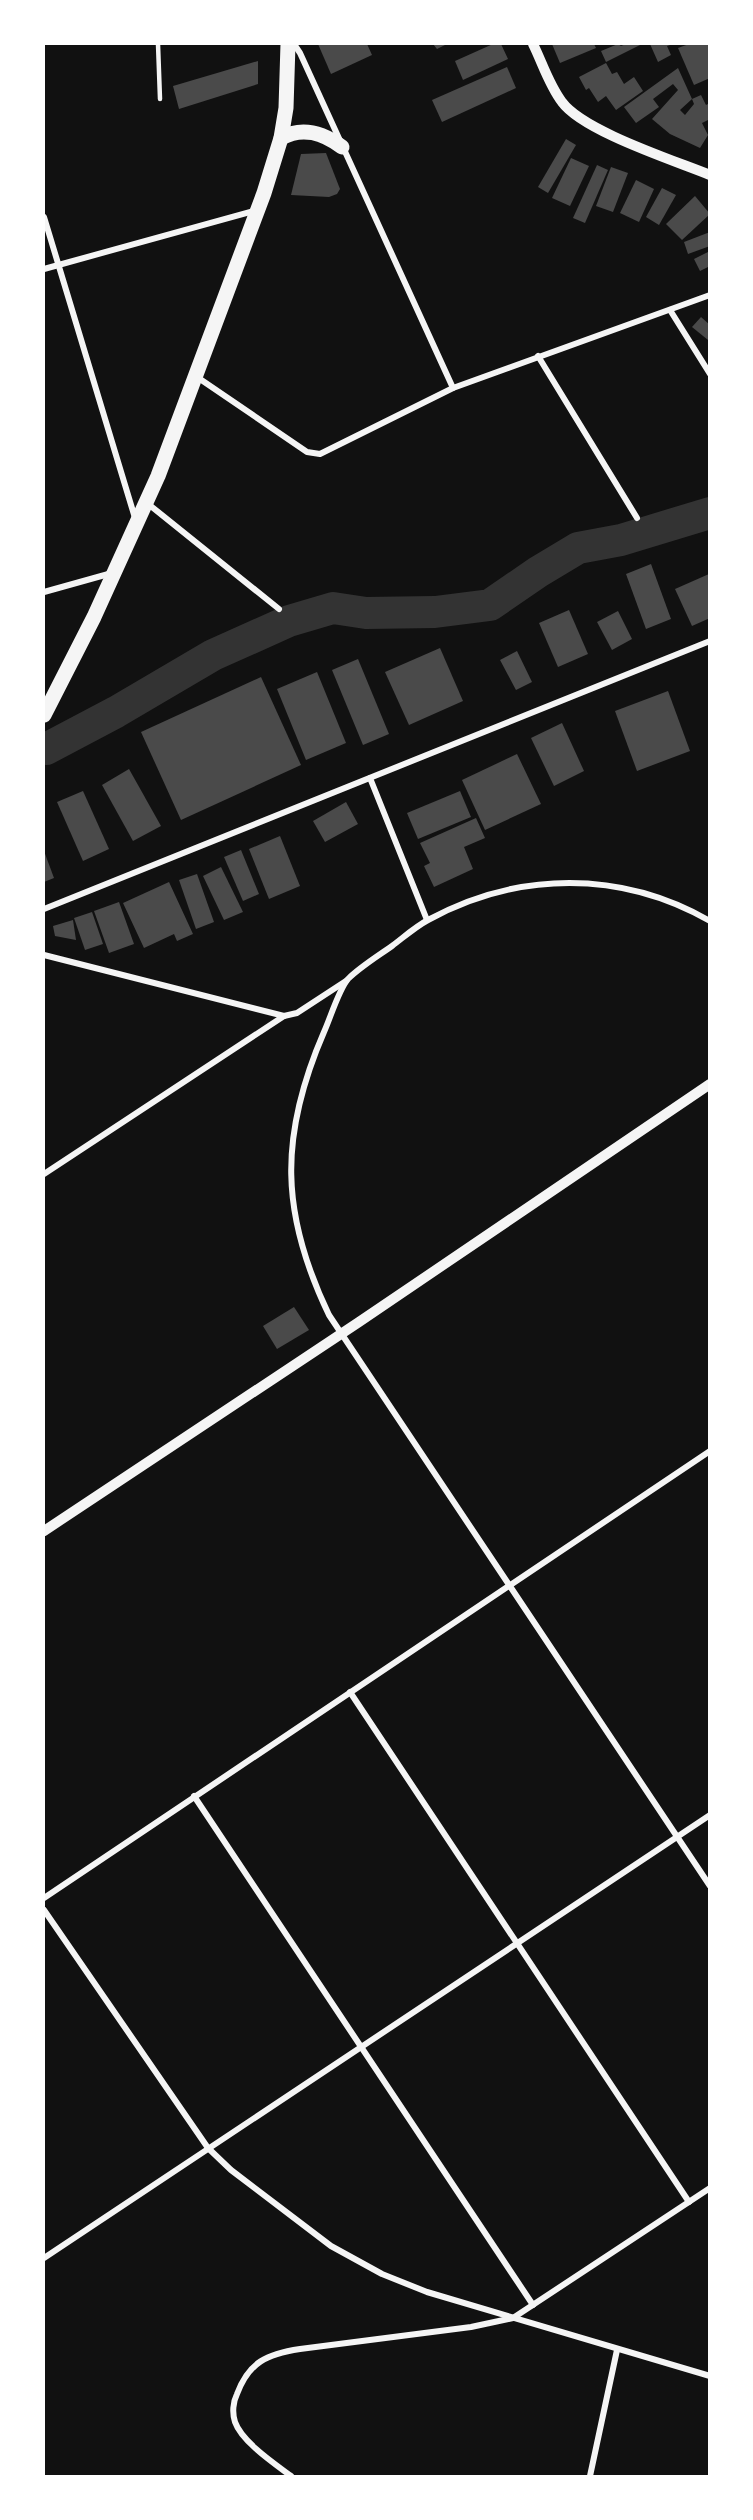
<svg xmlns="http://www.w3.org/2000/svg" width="753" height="2520" font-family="Inter,sans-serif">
<rect width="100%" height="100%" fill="#111"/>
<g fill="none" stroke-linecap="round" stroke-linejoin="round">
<path stroke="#333" stroke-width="32" d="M 46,749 L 116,712 L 213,655 L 289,621 L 333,608 L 366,613 L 435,612 L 490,605 L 538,572 L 578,548 L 621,540 L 710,513"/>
</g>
<g fill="#4a4a4a">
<path d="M 318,44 L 367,44 L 372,55 L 331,74 Z"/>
<path d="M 433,44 L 447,44 L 437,49 Z"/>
<path d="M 493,44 L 501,44 L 508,59 L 463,80 L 455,61 Z"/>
<path d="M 552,44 L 594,44 L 596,48 L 560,63 Z"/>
<path d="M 618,44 L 621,46 L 626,44 L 642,44 L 606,62 L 601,51 Z"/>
<path d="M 650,44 L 673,44 L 667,46 L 671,55 L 658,62 Z"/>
<path d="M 689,44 L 710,44 L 710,78 L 694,85 L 678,48 Z"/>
<path d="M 258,61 L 258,84 L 179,109 L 173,86 Z"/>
<path d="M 606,63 L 612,74 L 617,72 L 624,84 L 634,77 L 643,91 L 616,110 L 606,96 L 598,102 L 589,88 L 586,90 L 579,77 Z"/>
<path d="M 507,67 L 516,88 L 442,122 L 432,100 Z"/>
<path d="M 678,68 L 692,99 L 680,110 L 685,115 L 694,104 L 692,99 L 701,95 L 706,105 L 710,103 L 710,119 L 702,123 L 708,135 L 700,148 L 670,134 L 652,119 L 678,90 L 673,84 L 653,99 L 659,107 L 636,123 L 624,107 Z"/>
<path d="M 566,139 L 576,145 L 548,193 L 538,187 Z"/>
<path d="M 326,153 L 340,189 L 337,194 L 329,197 L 291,195 L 301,154 Z"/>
<path d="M 571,158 L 589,166 L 570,206 L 552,198 Z"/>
<path d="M 597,165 L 608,170 L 585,223 L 573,218 Z"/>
<path d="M 611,167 L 628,173 L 613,212 L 596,206 Z"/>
<path d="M 636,180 L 654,189 L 639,222 L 620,213 Z"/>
<path d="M 662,188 L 676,195 L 659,225 L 646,217 Z"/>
<path d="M 695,196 L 710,214 L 682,240 L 666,224 Z"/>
<path d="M 710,232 L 710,246 L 688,254 L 684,242 Z"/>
<path d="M 710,251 L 710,266 L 700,271 L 694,259 Z"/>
<path d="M 701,317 L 710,325 L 708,340 L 692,327 Z"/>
<path d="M 651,564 L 671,619 L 646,629 L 626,574 Z"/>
<path d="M 709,574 L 710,618 L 692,626 L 675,589 Z"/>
<path d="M 569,610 L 588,654 L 558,667 L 539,623 Z"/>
<path d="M 618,611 L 632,639 L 612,650 L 597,622 Z"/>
<path d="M 440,648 L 463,701 L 409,725 L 385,672 Z"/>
<path d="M 517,651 L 532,682 L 516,690 L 500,660 Z"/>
<path d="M 358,659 L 389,734 L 363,745 L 332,670 Z"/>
<path d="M 317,672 L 346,743 L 306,760 L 277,689 Z"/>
<path d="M 261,677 L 301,765 L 181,820 L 141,732 Z"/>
<path d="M 668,691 L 690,751 L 637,771 L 615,711 Z"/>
<path d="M 562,723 L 584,771 L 554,786 L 531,738 Z"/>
<path d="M 517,754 L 541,804 L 485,830 L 462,780 Z"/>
<path d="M 129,769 L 161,826 L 133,841 L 102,785 Z"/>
<path d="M 83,791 L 109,849 L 83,861 L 57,802 Z"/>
<path d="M 460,791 L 471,817 L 418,839 L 407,813 Z"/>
<path d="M 346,802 L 358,824 L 325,842 L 313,821 Z"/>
<path d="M 476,818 L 485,838 L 464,847 L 473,869 L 434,887 L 424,866 L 430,863 L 420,843 Z"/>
<path d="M 280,836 L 300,886 L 269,899 L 249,849 Z"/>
<path d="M 241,850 L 259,894 L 243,901 L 224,857 Z"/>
<path d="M 44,851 L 54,878 L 44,882 Z"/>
<path d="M 221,867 L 243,912 L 224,920 L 203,876 Z"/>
<path d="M 197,874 L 214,922 L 196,929 L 179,880 Z"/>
<path d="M 169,882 L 193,934 L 177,941 L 174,934 L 144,948 L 123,903 Z"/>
<path d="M 119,902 L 134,944 L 109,953 L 94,911 Z"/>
<path d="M 92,912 L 103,944 L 85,950 L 74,918 Z"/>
<path d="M 73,920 L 76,940 L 55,936 L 53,926 Z"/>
<path d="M 294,1307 L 309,1330 L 277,1349 L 263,1326 Z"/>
</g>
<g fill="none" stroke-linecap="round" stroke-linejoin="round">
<path stroke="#f5f5f5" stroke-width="4.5" d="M 158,44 L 160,99"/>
<g stroke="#f5f5f5" stroke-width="6">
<path d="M 294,44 L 300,53 L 453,388"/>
<path d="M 44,217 L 135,518"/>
<path d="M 44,269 L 257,210"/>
<path d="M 670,310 L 710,374"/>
<path d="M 538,356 L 637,518"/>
<path d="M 197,377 L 307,452 L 320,454 L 453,388 L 710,295"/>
<path d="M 147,503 L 279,609"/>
<path d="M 44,592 L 112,573"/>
<path d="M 370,778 L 427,920"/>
<path d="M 44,909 L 710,641"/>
<path d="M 710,921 C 621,870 518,871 428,920 C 415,927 404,937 392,946 C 378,956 360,967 348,979 C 339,989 330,1019 324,1032 C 279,1136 280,1213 329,1315 L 710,1886"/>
<path d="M 44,955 L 284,1016"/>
<path d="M 44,1174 L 284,1016 L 297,1013 L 346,981"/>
<path d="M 350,1692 L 689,2202"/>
<path d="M 194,1796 L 533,2305"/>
<path d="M 44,1898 L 710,1451"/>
<path d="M 44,1910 L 208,2148 L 231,2170 L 331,2246 L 382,2274 L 427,2292 L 710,2376"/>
<path d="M 44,2258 L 710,1815"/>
<path d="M 291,2476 C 275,2464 242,2442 235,2422 C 232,2413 233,2402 237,2394 C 249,2362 267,2354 300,2349 L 471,2327 L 513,2318 L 710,2188"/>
<path d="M 590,2476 L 617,2350"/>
</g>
<g stroke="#f5f5f5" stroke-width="10">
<path d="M 533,44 C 542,62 549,85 562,102 C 583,131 673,160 710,175"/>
<path d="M 44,1531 L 359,1322 L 710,1084"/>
</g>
<g stroke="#f5f5f5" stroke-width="15">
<path d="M 281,138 C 303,126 323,133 342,147"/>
<path d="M 44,715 L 94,617 L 158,476 L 264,193 L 281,138 L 286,108 L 288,44"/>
</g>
</g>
<rect width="753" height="2520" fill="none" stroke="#ffffff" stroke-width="90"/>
</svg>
